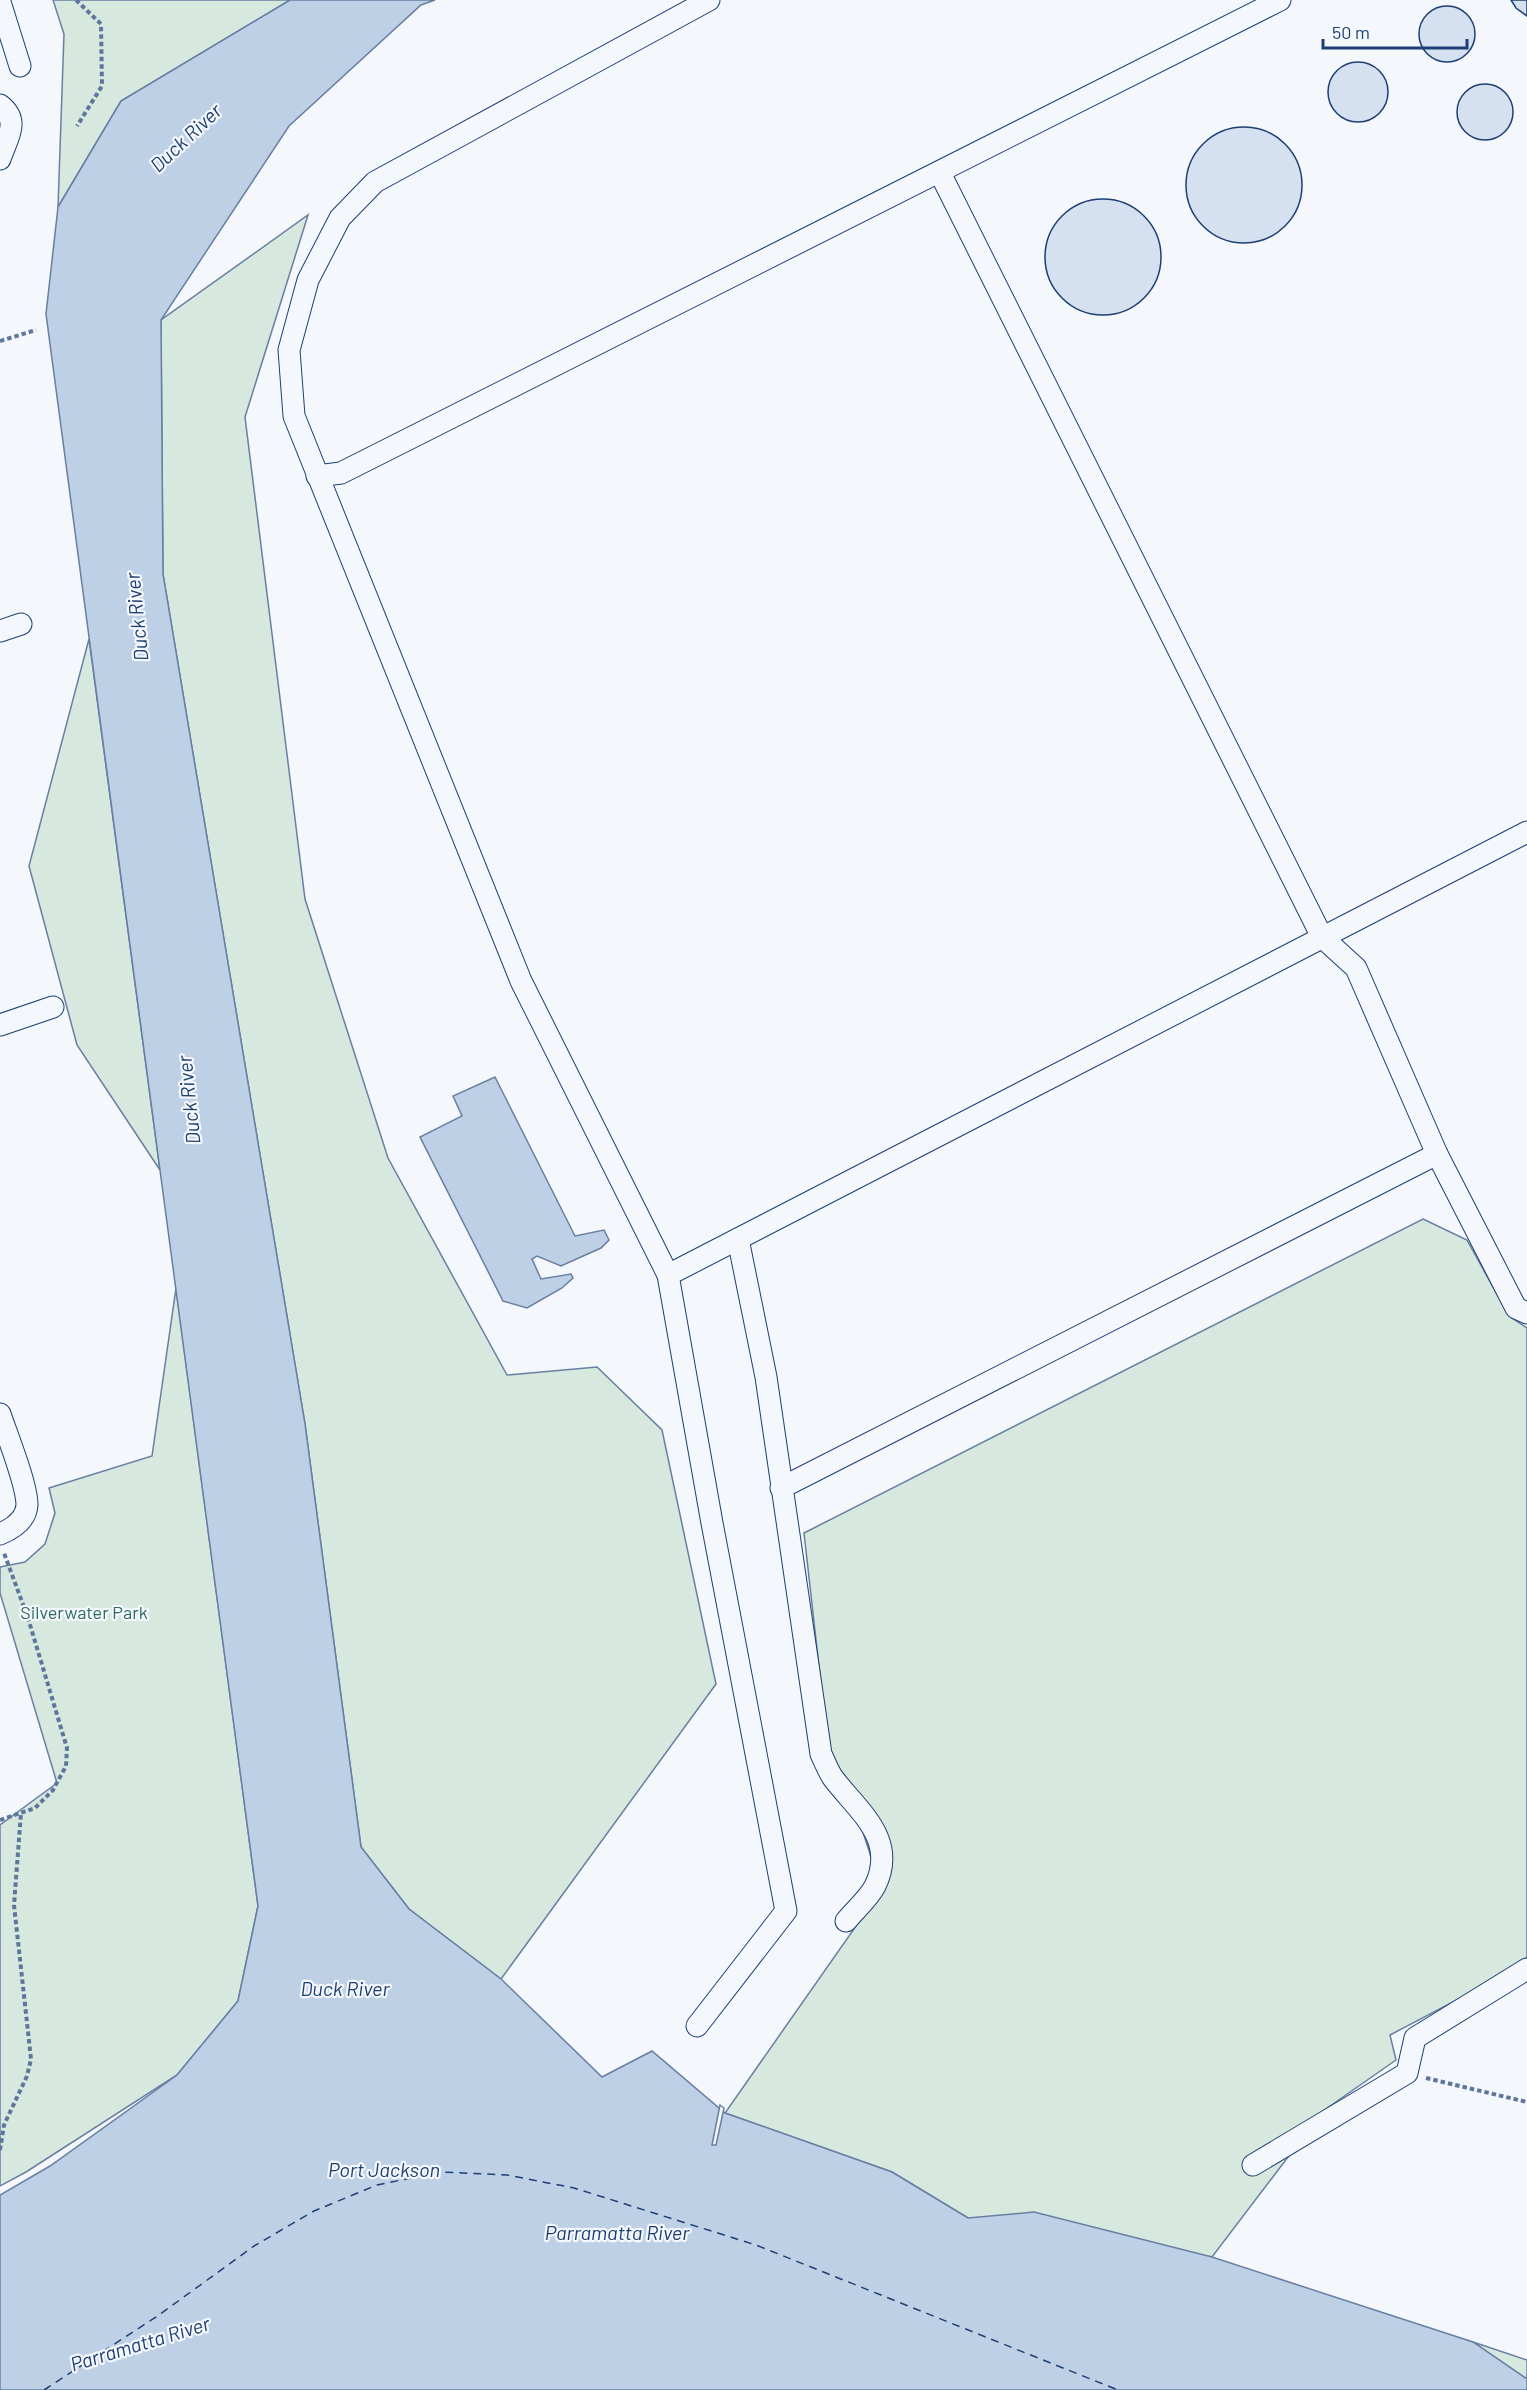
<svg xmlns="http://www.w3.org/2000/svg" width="1527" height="2390" font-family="Barlow,sans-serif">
<rect width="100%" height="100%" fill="#f4f7fb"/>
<g fill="#d7e8df" stroke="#687fa3" stroke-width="1.5">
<path d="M 53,0 L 290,0 L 121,101 L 58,207 L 64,34 Z"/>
<path d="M 308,215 L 245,417 L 305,899 L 388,1158 L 507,1375 L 597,1367 L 662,1430 L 716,1684 L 501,1979 L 409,1909 L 361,1847 L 305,1424 L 163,574 L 161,320 Z"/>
<path d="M 89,639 L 160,1170 L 77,1045 L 29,866 Z"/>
<path d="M 1423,1219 L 1467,1240 L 1509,1316 L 1527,1328 L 1527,1957 L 1514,1970 L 1390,2035 L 1396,2060 L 1323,2111 L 1212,2257 L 968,2218 L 892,2172 L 725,2113 L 882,1889 L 856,1812 L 830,1764 L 804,1533 Z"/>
<path d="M 176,1288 L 258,1906 L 238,2001 L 177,2075 L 26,2172 L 0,2186 L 0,1825 L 57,1783 L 0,1593 L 0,1567 L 25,1562 L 45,1544 L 55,1513 L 49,1488 L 152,1456 Z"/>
<path d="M 1473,2342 L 1527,2360 L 1527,2379 Z"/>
</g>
<g fill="#bed0e5" stroke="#687fa3" stroke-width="1.5">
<path d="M 290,0 L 435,0 L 421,5 L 289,126 L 161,320 L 163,574 L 305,1424 L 361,1847 L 409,1909 L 501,1979 L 602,2077 L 652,2051 L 725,2113 L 892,2172 L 968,2218 L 1034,2212 L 1212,2257 L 1473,2342 L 1527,2379 L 1527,2390 L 0,2390 L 0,2195 L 50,2166 L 177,2075 L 238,2001 L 258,1906 L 46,314 L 58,207 L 121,101 Z"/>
<path d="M 495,1077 L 575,1236 L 604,1230 L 609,1240 L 601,1248 L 561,1266 L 537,1256 L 532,1259 L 541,1279 L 571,1274 L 573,1278 L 562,1288 L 527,1308 L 503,1301 L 420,1137 L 462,1116 L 453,1096 Z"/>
</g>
<path fill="#f4f7fb" stroke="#687fa3" stroke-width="1.5" d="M 720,2105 L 724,2108 L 716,2145 L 712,2145 Z"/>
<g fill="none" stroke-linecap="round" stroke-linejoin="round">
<path stroke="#1d3f73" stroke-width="1.5" stroke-dasharray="8 6" stroke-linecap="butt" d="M 44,2390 L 159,2315 L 254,2246 L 314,2211 L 377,2185 L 440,2172 L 507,2175 L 574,2188 L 756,2245 L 1118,2390"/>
</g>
<g fill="#d5e0f0" stroke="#1d3f73" stroke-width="1.5">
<path d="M 1511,0 L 1527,0 L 1527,16 L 1516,8 Z"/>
<circle cx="1447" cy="34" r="28"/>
<circle cx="1358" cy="92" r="30"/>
<circle cx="1485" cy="112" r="28"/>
<circle cx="1244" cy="185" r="58"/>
<circle cx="1103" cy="257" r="58"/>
</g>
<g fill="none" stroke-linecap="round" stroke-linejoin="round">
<g stroke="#1d3f73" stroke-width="23">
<g id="minor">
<path d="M 0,2 L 20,66"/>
<path d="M 0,105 C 21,121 7,138 0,159"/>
<path d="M 940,173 L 1322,937 L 1356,968 L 1437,1154 L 1516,1308 L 1527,1313"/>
<path d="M 317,476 L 341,473 L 1280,0"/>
<path d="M 0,631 L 21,624"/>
<path d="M 0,1025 L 53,1007"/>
<path d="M 738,1239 L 766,1377 L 821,1754 C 825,1762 828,1771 833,1778 C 858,1811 898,1839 875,1886 C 869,1898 855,1910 846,1921"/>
<path d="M 668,1275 L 1527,832"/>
<path d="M 0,1414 C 7,1435 27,1484 27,1505 C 26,1520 12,1529 0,1534"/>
<path d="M 781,1488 L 1437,1154"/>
<path d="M 697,2026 L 786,1911 L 712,1523 L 668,1275 L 521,981 L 294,416 L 289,350 L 308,280 L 340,218 L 375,182 L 709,0"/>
<path d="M 1253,2165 L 1407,2073 L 1415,2038 L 1527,1969"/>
</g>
</g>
<g stroke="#5e769c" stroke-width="4" stroke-dasharray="4.5 3" stroke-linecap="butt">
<path d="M 76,0 L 101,24 L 102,86 L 77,126"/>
<path d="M 0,341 L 36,330"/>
<path d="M 0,1820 L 35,1808 L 53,1790 L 66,1766 L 67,1748 L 28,1618 L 4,1553"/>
<path d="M 1426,2078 L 1527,2102"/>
<path d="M 0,2150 L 4,2125 L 27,2076 L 31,2059 L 14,1905 L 21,1813"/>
</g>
<use href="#minor" stroke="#f4f7fb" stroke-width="21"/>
</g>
<g text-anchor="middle" stroke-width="4.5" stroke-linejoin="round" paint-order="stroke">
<g font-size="18" fill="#2c6c60" stroke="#f4f7fb">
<text x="84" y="1619">Silverwater Park</text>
</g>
<g font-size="20" font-style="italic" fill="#1d3f73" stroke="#f4f7fb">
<text transform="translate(186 138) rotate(-43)" y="7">Duck River</text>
<text transform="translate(137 617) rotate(-96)" y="7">Duck River</text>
<text transform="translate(189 1100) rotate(-96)" y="7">Duck River</text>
<text x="345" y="1996">Duck River</text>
<text x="384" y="2177">Port Jackson</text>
<text x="617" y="2240">Parramatta River</text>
<text transform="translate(140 2344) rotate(-17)" y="7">Parramatta River</text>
</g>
</g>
<path d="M1323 39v9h144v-9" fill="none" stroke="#1d3f73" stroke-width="3"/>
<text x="1332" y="39" font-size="18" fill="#1d3f73" stroke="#f4f7fb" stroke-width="4.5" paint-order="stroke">50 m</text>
</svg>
